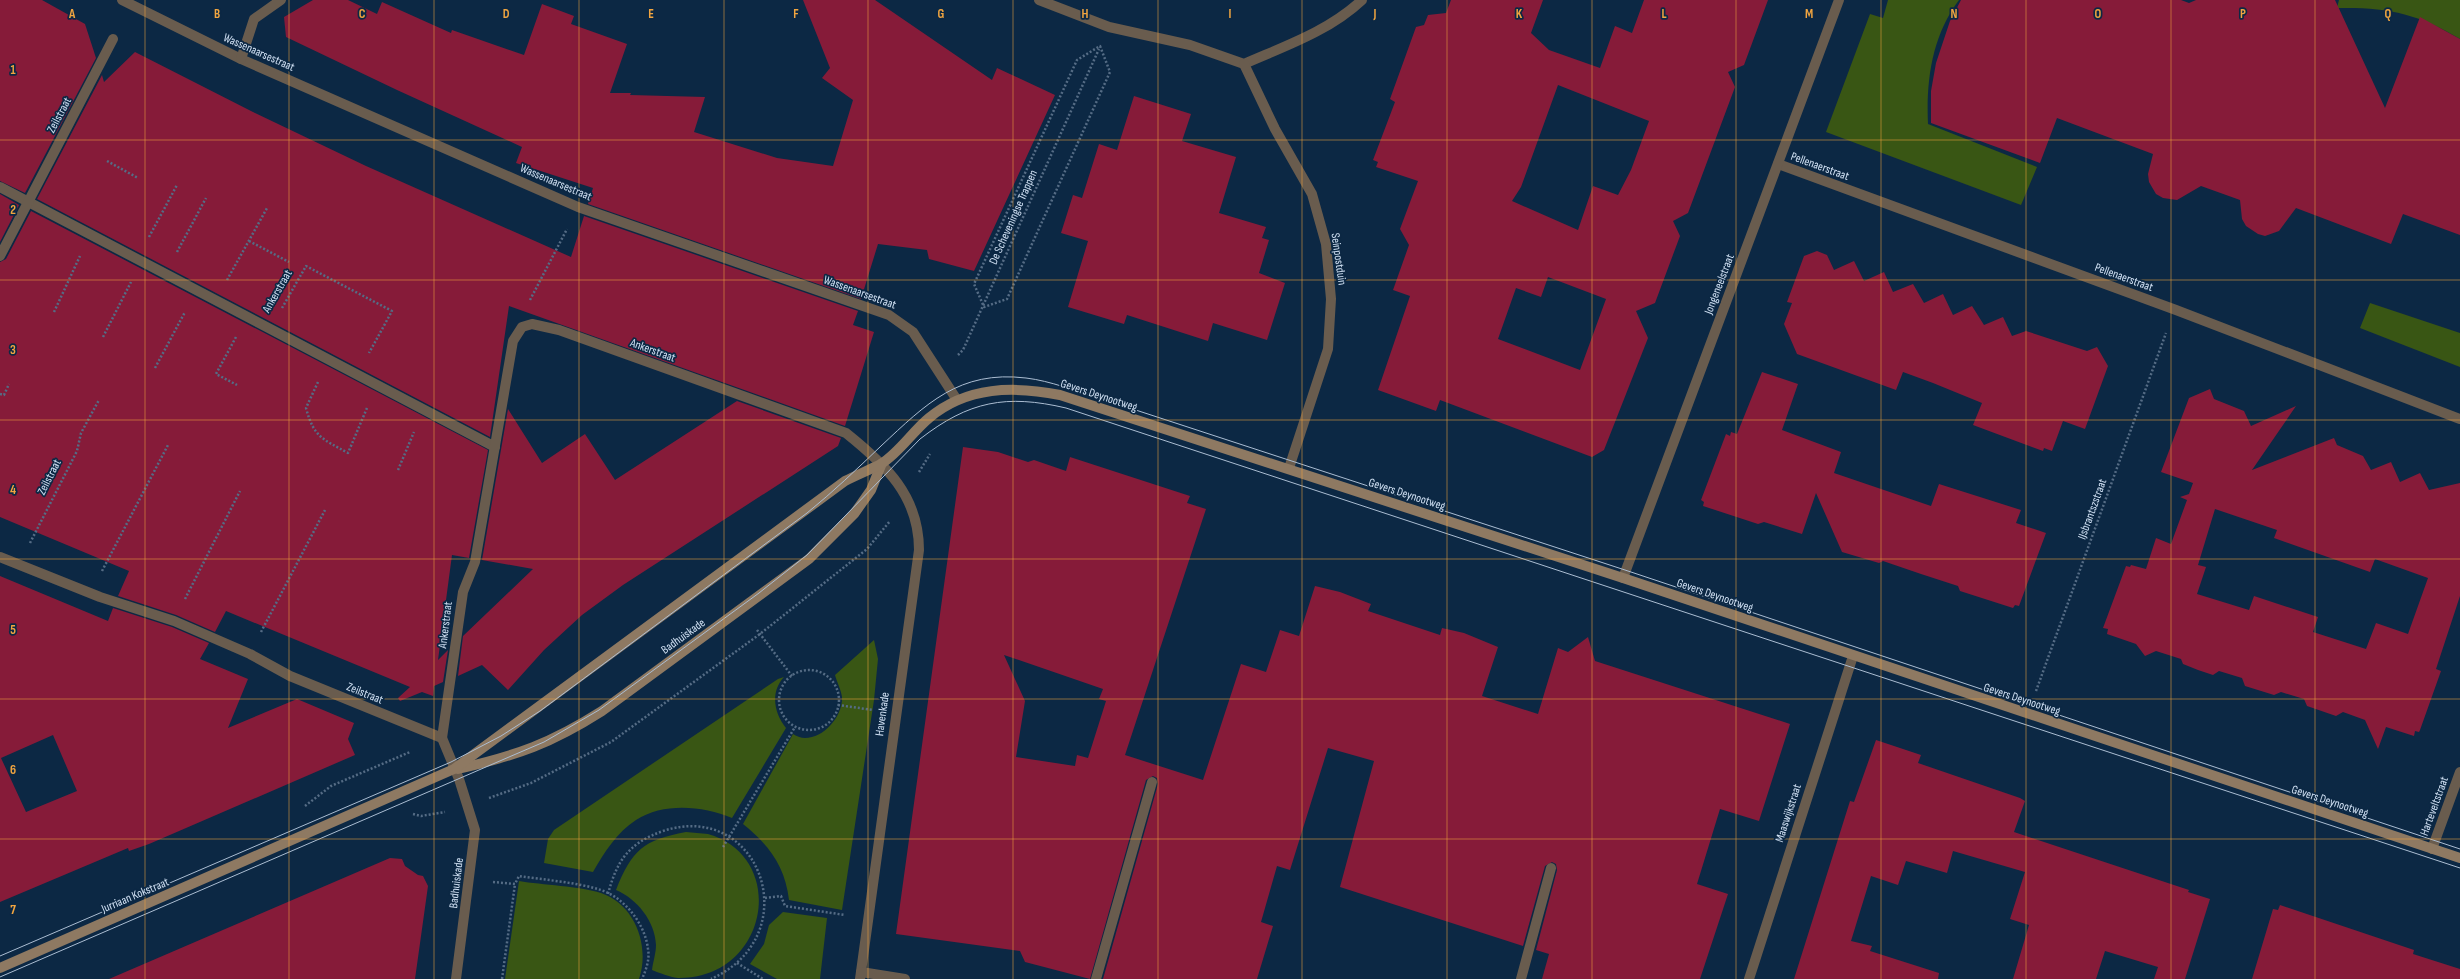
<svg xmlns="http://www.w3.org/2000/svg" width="2460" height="979" font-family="'Sofia Sans Condensed',sans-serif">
<rect width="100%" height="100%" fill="#0c2844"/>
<g fill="#395614">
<path d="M 1888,0 L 1959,0 C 1932,36 1926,80 1928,124 L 2037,167 L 2021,205 L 1826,132 L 1870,14 L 1883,18 Z"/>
<path d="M 2339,0 L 2460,0 L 2460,39 C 2417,13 2386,7 2337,8 Z"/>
<path d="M 2370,303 L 2460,333 L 2460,367 L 2360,328 Z"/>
<path d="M 874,640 L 878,659 L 874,700 L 842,910 L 789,900 C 785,866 769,845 743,824 L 793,734 C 796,736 801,738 805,738 C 824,738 843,716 842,697 C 841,690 837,682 835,675 Z"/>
<path d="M 784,677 C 770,692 774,713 786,728 L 732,818 C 703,806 664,802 636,820 C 617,832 604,853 593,872 L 544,863 L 548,839 L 554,830 L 778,679 Z"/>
<path d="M 686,832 C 693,833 701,833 708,834 C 789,857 769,979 678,978 C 669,977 660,973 652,970 C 653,962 656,953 656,945 C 655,921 637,899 616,890 C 632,850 643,840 686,832 Z"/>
<path d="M 519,881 C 542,885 580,886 601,893 C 636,905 650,947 639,979 L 505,979 Z"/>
<path d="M 783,912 L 827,918 L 820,979 L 777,979 L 750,964 L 764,944 L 769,925 Z"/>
</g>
<g fill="#861b39" fill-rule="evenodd">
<path d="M 0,0 L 42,0 L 85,24 L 96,58 L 25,193 L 0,181 Z"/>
<path d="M 313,0 L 348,0 L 377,14 L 382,2 L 451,33 L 452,30 L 524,55 L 542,4 L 574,16 L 571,24 L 627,44 L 610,93 L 631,93 L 630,95 L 705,97 L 694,132 L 777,158 L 833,166 L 853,100 L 822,78 L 830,68 L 803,0 L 875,0 L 992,80 L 997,68 L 1055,95 L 974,271 L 929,259 L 927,250 L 878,244 L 861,299 L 588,204 L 593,188 L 516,163 L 522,147 L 397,90 L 286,37 L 284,17 Z"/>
<path d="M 1451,0 L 1543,0 L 1531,33 L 1549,50 L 1600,68 L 1615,26 L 1632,33 L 1644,0 L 1768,0 L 1744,65 L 1728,72 L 1735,87 L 1688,213 L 1673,221 L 1680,236 L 1655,303 L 1636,311 L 1648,338 L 1604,450 L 1592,457 L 1440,400 L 1436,411 L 1378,390 L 1410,296 L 1393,290 L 1409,245 L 1400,229 L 1418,181 L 1376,167 L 1378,162 L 1373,160 L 1395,102 L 1390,99 L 1416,27 L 1424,25 L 1428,15 L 1446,13 ZM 1558,85 L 1649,121 L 1631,170 L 1618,195 L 1593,186 L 1578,230 L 1512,201 L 1521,187 ZM 1548,277 L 1606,299 L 1580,370 L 1498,339 L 1516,288 L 1541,297 Z"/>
<path d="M 1961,0 L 2181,0 L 2189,3 L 2196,0 L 2335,0 L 2385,108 L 2420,17 L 2460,39 L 2460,235 L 2403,214 L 2391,244 L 2296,208 L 2279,231 L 2265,236 L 2258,234 L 2246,226 L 2242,219 L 2240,200 L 2201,186 L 2177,200 L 2163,198 L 2156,194 L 2149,182 L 2148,174 L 2153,154 L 2057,118 L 2040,163 L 1931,123 L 1931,91 L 1936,63 L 1950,21 Z"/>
<path d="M 135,52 L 251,111 L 366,166 L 571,257 L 584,216 L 858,311 L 853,325 L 874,332 L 845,426 L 509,306 L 490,437 L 37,199 L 102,75 L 104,82 Z"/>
<path d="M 1134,96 L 1191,114 L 1182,141 L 1236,157 L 1219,213 L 1266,227 L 1262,238 L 1269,240 L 1259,273 L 1285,283 L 1267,340 L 1213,323 L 1208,341 L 1127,315 L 1124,324 L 1068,307 L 1088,241 L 1061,233 L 1073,195 L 1082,198 L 1099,144 L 1117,150 Z"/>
<path d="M 0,194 L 19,205 L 0,242 Z"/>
<path d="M 31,211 L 488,450 L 469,558 L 452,555 L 438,660 L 448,650 L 443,682 L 434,686 L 433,696 L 422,692 L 400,701 L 398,698 L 410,687 L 226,611 L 215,632 L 176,615 L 118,596 L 129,571 L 0,517 L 0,262 L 6,259 Z"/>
<path d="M 1817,251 L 1827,255 L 1834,270 L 1854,261 L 1864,281 L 1884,272 L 1893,292 L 1913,284 L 1924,303 L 1943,294 L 1953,315 L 1972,306 L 1984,325 L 2003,317 L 2012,336 L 2026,331 L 2087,351 L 2097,347 L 2108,366 L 2085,429 L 2063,421 L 2052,451 L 2044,448 L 2043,451 L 1973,425 L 1982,403 L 1933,383 L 1903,372 L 1896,390 L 1797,354 L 1784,324 L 1792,303 L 1787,302 L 1804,256 Z"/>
<path d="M 1762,372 L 1798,384 L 1782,430 L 1841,452 L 1834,473 L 1931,506 L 1939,484 L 2021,510 L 2016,523 L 2046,533 L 2019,606 L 2015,605 L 2013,608 L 1960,591 L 1958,586 L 1921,574 L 1883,561 L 1879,563 L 1842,552 L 1816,493 L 1802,534 L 1764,522 L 1758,524 L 1703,506 L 1704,502 L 1701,500 L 1726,434 L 1730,436 L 1731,432 L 1737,434 Z"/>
<path d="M 2210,389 L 2214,399 L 2244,411 L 2251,426 L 2296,406 L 2252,470 L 2334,438 L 2337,445 L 2363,456 L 2371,470 L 2391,462 L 2400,482 L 2420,473 L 2429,490 L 2460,483 L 2460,596 L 2436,669 L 2441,671 L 2420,730 L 2419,732 L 2415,731 L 2414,736 L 2386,727 L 2378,749 L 2365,720 L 2343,712 L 2336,716 L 2307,706 L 2304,699 L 2281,692 L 2274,695 L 2245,686 L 2242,678 L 2219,671 L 2213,675 L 2198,670 L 2183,664 L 2181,659 L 2156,651 L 2145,656 L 2136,644 L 2107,634 L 2108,629 L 2103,628 L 2126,566 L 2130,567 L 2131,565 L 2146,569 L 2156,538 L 2171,544 L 2187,500 L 2180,497 L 2189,494 L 2193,483 L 2161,472 L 2189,398 ZM 2215,509 L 2277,530 L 2274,538 L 2370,572 L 2375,559 L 2428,578 L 2408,634 L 2376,623 L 2366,649 L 2313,632 L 2318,617 L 2254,596 L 2249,610 L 2197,594 L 2206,567 L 2198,565 Z"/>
<path d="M 737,401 L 841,438 L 838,446 L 623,585 L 582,615 L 544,650 L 508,690 L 482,665 L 458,676 L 463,636 L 533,569 L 482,560 L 508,409 L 542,463 L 585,434 L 615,480 Z"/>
<path d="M 963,447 L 998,452 L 1028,462 L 1034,460 L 1066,471 L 1070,457 L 1190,496 L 1187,503 L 1206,509 L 1125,755 L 1203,780 L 1241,664 L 1266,672 L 1280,630 L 1299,636 L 1315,586 L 1340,592 L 1371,604 L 1368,611 L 1440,635 L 1442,628 L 1464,633 L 1498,647 L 1482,696 L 1538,714 L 1558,648 L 1568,652 L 1588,637 L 1595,661 L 1790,724 L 1759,821 L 1720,809 L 1697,884 L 1728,894 L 1700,979 L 1542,979 L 1549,954 L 1536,950 L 1557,870 L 1556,864 L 1552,862 L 1545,866 L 1523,946 L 1340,887 L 1374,761 L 1328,748 L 1290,870 L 1277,866 L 1261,922 L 1273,926 L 1257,979 L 1103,979 L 1158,784 L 1157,778 L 1153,776 L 1146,780 L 1090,979 L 1025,962 L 1020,951 L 896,934 ZM 1004,655 L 1103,689 L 1099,699 L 1106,701 L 1088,758 L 1077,755 L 1075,766 L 1016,757 L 1025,701 Z"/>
<path d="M 0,576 L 108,621 L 113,608 L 172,627 L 209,643 L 200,659 L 248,679 L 228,728 L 297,699 L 354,723 L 348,739 L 355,755 L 149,844 L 129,851 L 128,848 L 0,902 ZM 53,735 L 77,791 L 26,812 L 1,758 Z"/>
<path d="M 1876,740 L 1921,755 L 1918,763 L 2020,798 L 2025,801 L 2014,832 L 2189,890 L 2188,892 L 2210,899 L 2185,979 L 2154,979 L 2158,967 L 2105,951 L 2096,979 L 2013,979 L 2029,925 L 2010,919 L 2025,872 L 1953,851 L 1947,873 L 1906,861 L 1898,885 L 1871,876 L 1851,941 L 1872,946 L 1870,951 L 1939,973 L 1938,979 L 1794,979 L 1850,801 L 1854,802 Z"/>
<path d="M 390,858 L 402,859 L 405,866 L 418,875 L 423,876 L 428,886 L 415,979 L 109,979 Z"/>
<path d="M 2280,905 L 2414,950 L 2413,954 L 2460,969 L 2460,979 L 2252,979 L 2273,909 L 2278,910 Z"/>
</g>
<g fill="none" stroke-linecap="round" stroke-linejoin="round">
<g stroke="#556c85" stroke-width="2.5" stroke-dasharray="2 2" stroke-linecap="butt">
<path d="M 1100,46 L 1110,72 L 1007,299 L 984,307 L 974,284 L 1077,60 Z"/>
<path d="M 107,161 L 138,178"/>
<path d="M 149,237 L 177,185"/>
<path d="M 249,241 L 289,262"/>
<path d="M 177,252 L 206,198"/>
<path d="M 227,280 L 267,208"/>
<path d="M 530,300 L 567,229"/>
<path d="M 282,308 L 306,266 L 392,311 L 369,353"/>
<path d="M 54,312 L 80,256"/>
<path d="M 103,337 L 131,282"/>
<path d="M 236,337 L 216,374 L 237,385"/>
<path d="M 958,355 L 963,350 L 1099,49"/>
<path d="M 155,368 L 185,312"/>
<path d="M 318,382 L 306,408 C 314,438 323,439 348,453 L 367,408"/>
<path d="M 0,394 L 4,395 L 9,384"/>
<path d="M 398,470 L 414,432"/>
<path d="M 919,472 L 930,454"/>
<path d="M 30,543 L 77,451 L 81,433 L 99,400"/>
<path d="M 102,571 L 168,445"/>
<path d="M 185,599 L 240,491"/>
<path d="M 757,630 L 792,676"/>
<path d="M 261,632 L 325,510"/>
<circle cx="809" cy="700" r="30"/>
<path d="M 2036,691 L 2166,333"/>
<path d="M 838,705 L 873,710"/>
<path d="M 489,798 L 531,783 L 611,742 L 760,634 L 867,549 L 890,521"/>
<path d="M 305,806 L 331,786 L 410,752"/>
<path d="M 413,814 L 421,816 L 445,812"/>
<path d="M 723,847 L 795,727"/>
<path d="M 493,882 L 515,884 L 519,876 C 544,880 576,882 601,890 C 625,898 645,924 648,949 C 650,959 646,970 642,979"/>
<path d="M 608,894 C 617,860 629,843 663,831 C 761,799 808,936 711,979"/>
<path d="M 765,898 L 781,896 L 785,906 L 845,915"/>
<path d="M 737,963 L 763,979"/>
<path d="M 502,979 L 515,884"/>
</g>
<g stroke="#695c4e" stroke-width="10">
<path d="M 122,0 L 241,59 L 578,207 L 889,315 L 913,332 L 957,400"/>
<path d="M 1039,0 L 1109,27 L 1190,45 L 1244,64 C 1285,46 1329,31 1362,0"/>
<path d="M 241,59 L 254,19 L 281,0"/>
<path d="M 1244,64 L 1275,129 L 1312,194 L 1326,244 L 1331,299 L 1328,349 L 1289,468"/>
<path d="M 1778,164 L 2176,310 L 2460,419"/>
<path d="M 0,187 L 495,447"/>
<path d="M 0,256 L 113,39"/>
<path d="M 0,557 L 100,597 L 174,621 L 250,654 L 290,676 L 442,738 L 459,779 L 475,830 L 456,979"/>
<path d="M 1623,578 L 1839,0"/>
<path d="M 442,738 L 463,592 L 475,562 L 513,341 L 522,327 L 532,324 L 559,330 L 846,433 C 886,465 919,496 919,550 L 860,979"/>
<path d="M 2432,849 L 2460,772"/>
<path d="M 861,972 L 905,979"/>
<path d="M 1096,979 L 1152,782"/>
<path d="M 1521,979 L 1551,868"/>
<path d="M 1749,979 L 1853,656"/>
</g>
<g stroke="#8e7962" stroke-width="10">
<path d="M 458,769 C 518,755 550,744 602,711 L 809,559 L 854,514 L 871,490 L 882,463"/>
<path d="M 0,968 L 454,769 L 845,481 C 857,475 869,470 881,464 C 899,453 913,431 929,418 C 967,386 1014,386 1060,395 L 1623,578 L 2460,858"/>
</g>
<g stroke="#abbdd2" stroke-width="1">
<path d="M 0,956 L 451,762 L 501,736 L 540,711 L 807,513 C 833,492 857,469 881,446 C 926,404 959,370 1026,378 C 1051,381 1075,391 1099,398 L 1625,570 L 2460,849"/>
<path d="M 0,977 L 509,757 L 544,742 L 599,710 L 759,593 L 807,555 L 920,439 C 969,401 1006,394 1066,408 L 2460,868"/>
</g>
</g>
<path fill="none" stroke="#f1a540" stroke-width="1" stroke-opacity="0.55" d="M 145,0 L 145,979M 289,0 L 289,979M 434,0 L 434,979M 579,0 L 579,979M 724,0 L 724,979M 868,0 L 868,979M 1013,0 L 1013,979M 1158,0 L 1158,979M 1302,0 L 1302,979M 1447,0 L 1447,979M 1592,0 L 1592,979M 1736,0 L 1736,979M 1881,0 L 1881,979M 2026,0 L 2026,979M 2171,0 L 2171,979M 2315,0 L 2315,979M 0,140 L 2460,140M 0,280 L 2460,280M 0,420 L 2460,420M 0,559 L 2460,559M 0,699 L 2460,699M 0,839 L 2460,839"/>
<g text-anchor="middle" stroke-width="3.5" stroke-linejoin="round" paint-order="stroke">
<g font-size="12" fill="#d0e0f3" stroke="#0c2844">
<text transform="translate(259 52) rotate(24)" y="4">Wassenaarsestraat</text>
<text transform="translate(59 115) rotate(-62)" y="4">Zeilstraat</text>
<text transform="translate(1820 166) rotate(20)" y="4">Pellenaerstraat</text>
<text transform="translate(556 182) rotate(23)" y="4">Wassenaarsestraat</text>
<text transform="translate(1013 217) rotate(-66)" y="4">De Scheveningse Trappen</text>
<text transform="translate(1339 259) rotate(82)" y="4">Seinpostduin</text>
<text transform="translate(2124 277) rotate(20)" y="4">Pellenaerstraat</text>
<text transform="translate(1719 284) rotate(-69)" y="4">Jongeneelstraat</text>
<text transform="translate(277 291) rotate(-60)" y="4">Ankerstraat</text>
<text transform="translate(860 292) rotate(20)" y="4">Wassenaarsestraat</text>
<text transform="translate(653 350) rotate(20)" y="4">Ankerstraat</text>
<text transform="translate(1099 395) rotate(18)" y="4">Gevers Deynootweg</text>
<text transform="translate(49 477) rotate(-63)" y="4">Zeilstraat</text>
<text transform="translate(1407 494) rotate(18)" y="4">Gevers Deynootweg</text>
<text transform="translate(2092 509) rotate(-70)" y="4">IJsbrantszstraat</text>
<text transform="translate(1715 595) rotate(19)" y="4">Gevers Deynootweg</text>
<text transform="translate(445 625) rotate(-83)" y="4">Ankerstraat</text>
<text transform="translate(683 636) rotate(-36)" y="4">Badhuiskade</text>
<text transform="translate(365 693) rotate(22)" y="4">Zeilstraat</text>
<text transform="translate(2022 699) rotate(18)" y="4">Gevers Deynootweg</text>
<text transform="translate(882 714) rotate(-82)" y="4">Havenkade</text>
<text transform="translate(2330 801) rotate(18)" y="4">Gevers Deynootweg</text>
<text transform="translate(2434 806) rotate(-70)" y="4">Harteveltstraat</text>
<text transform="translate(1788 813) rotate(-72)" y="4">Maaswijkstraat</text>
<text transform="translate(456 883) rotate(-83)" y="4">Badhuiskade</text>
<text transform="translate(135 895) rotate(-23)" y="4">Jurriaan Kokstraat</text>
</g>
</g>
<g font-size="13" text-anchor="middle" font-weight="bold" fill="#f1a540" stroke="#0c2844" stroke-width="3.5" stroke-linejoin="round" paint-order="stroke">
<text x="72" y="18">A</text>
<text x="217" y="18">B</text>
<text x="362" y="18">C</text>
<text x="506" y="18">D</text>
<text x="651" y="18">E</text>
<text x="796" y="18">F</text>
<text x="941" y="18">G</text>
<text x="1085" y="18">H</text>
<text x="1230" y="18">I</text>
<text x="1375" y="18">J</text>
<text x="1519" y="18">K</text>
<text x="1664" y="18">L</text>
<text x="1809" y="18">M</text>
<text x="1954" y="18">N</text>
<text x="2098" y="18">O</text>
<text x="2243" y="18">P</text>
<text x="2388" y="18">Q</text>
<text x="13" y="74">1</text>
<text x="13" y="214">2</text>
<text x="13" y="354">3</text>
<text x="13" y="494">4</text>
<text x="13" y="634">5</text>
<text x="13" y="774">6</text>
<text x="13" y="914">7</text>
</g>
</svg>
